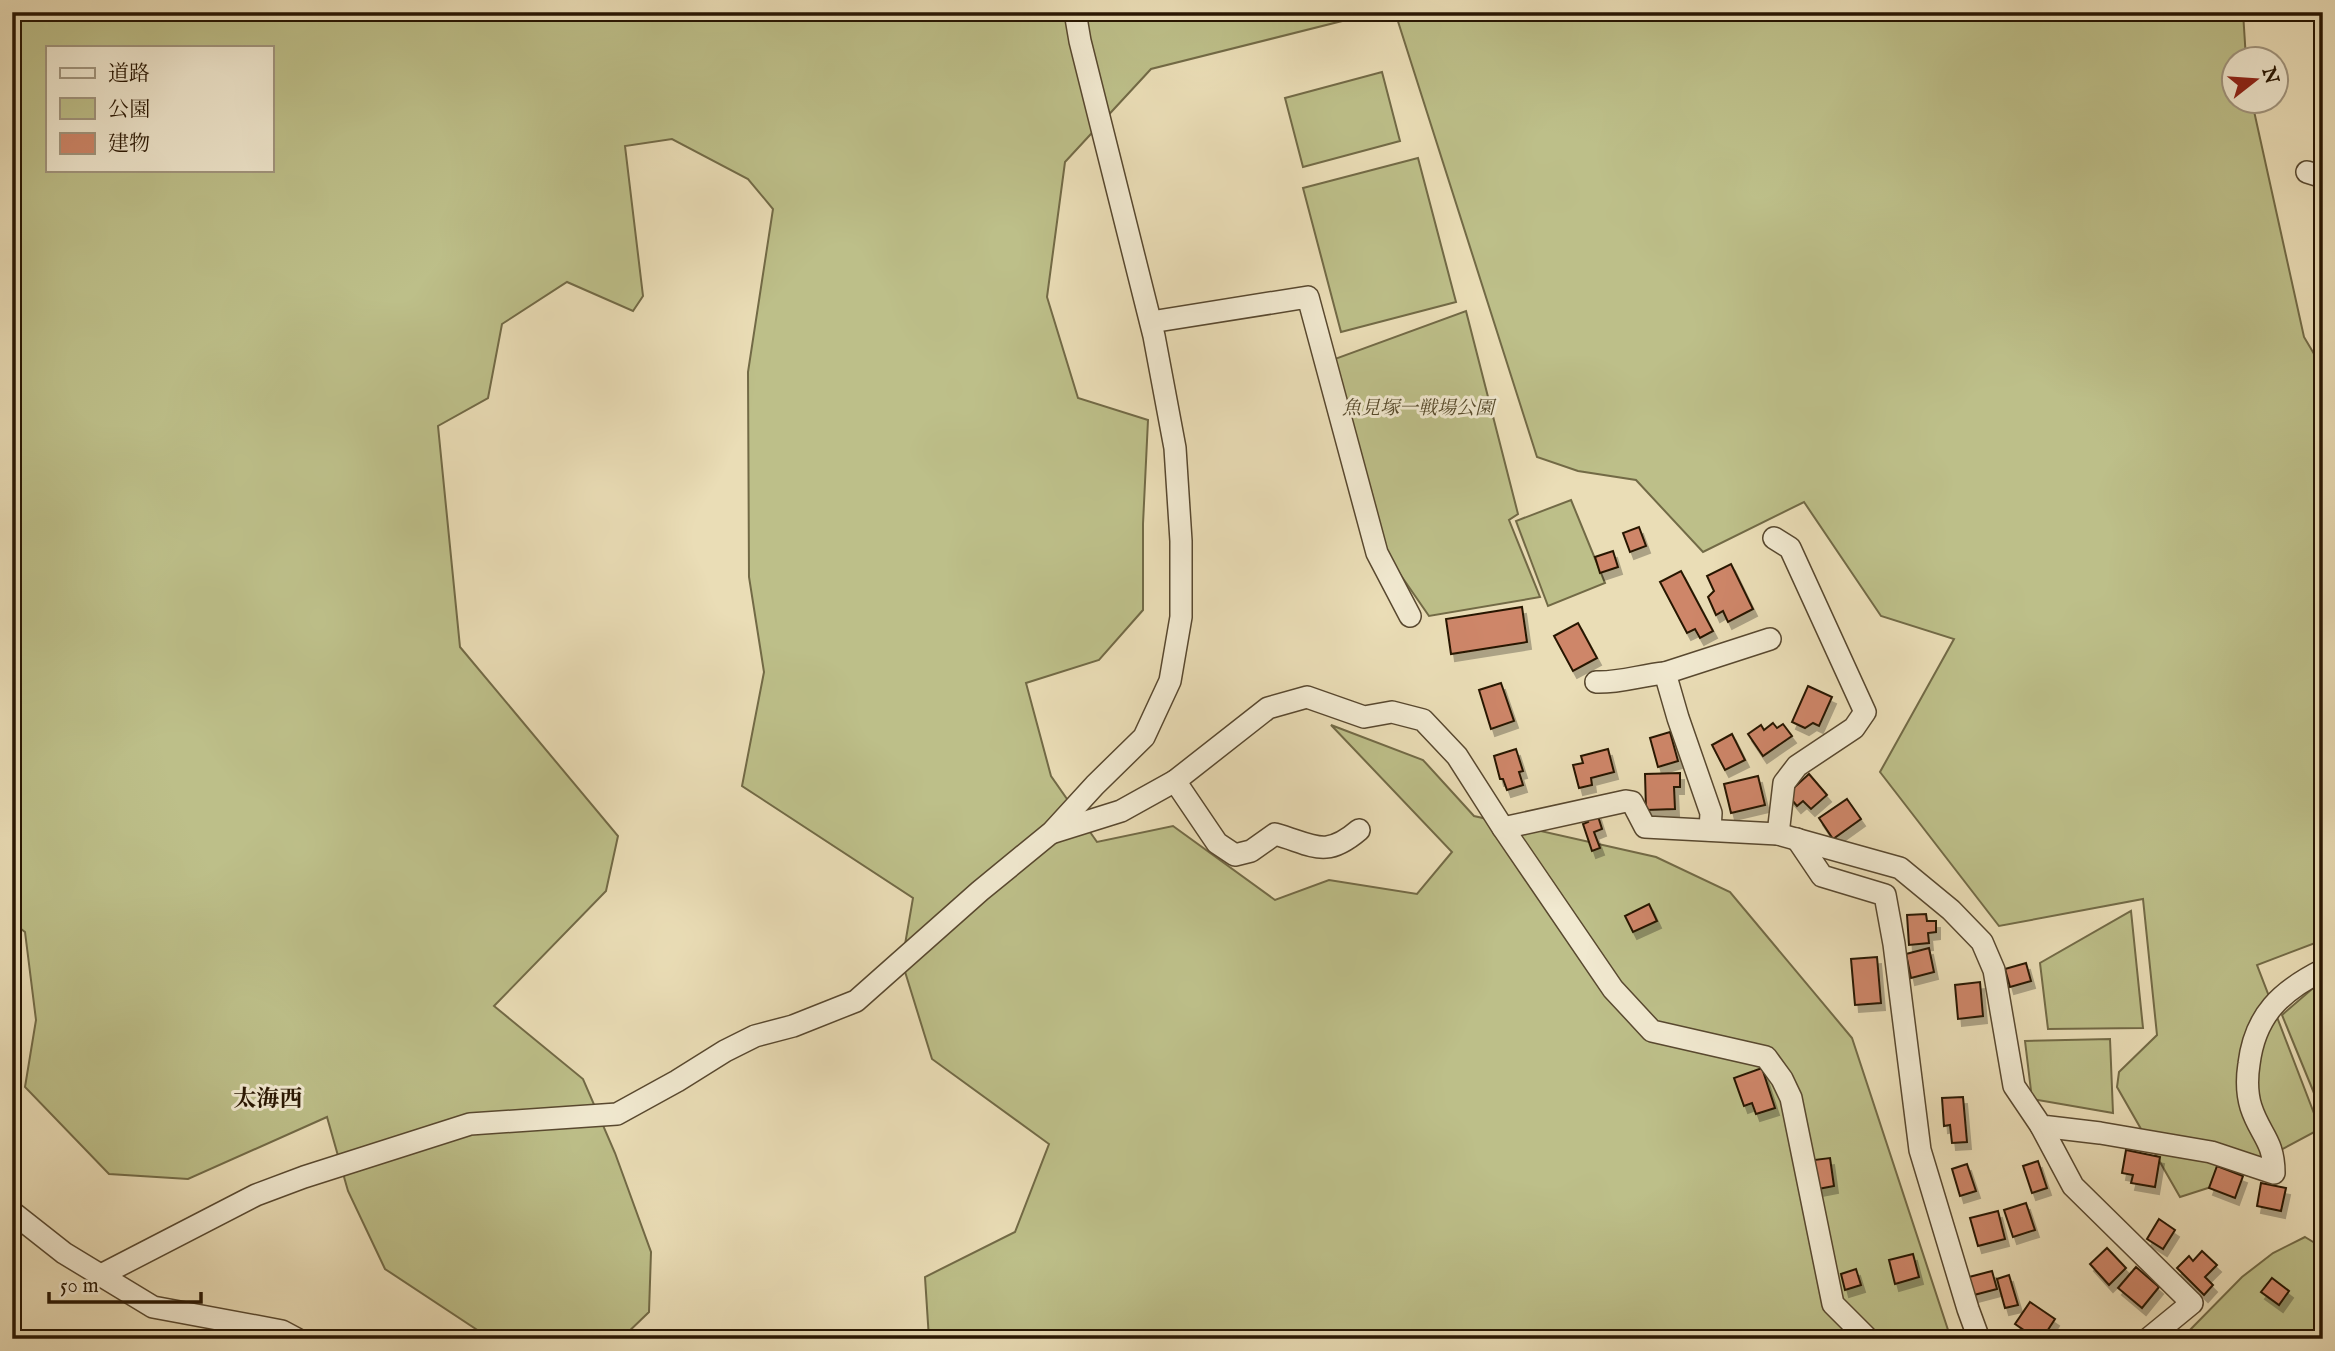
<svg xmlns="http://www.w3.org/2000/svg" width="2335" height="1351" font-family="'IM FELL English','Noto Serif JP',serif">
<defs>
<filter id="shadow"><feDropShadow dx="4" dy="7" stdDeviation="0" flood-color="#0004"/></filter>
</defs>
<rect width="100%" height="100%" fill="#eaddb6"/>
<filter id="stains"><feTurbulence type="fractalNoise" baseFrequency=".00286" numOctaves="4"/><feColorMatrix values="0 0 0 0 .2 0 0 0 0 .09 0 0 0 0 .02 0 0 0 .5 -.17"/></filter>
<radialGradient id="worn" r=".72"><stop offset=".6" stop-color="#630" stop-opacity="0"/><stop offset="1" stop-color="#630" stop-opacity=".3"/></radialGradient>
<g fill="#bdbf89" stroke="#726a46" stroke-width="2" fill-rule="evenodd">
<path d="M 12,12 L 1378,12 L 1151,69 L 1065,162 L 1047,297 L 1078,398 L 1148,420 L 1143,524 L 1143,610 L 1099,660 L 1026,683 L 1051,776 L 1097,842 L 1173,826 L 1275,900 L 1329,880 L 1417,894 L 1452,852 L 1331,725 L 1423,760 L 1474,816 L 1656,857 L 1730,892 L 1852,1038 L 1951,1339 L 929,1339 L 925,1277 L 1015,1232 L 1049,1144 L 932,1059 L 902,962 L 913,898 L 742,786 L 764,672 L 749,577 L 748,372 L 773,209 L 748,179 L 672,139 L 625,146 L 643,296 L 633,311 L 567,282 L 502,324 L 488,398 L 438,426 L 460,647 L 618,836 L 606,891 L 494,1006 L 583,1079 L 615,1153 L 651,1252 L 649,1312 L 621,1339 L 491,1339 L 385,1269 L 348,1191 L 327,1117 L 188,1179 L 109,1174 L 25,1087 L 36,1020 L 25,932 L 12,922 ZM 47,47 L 271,47 L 271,170 L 47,170 Z"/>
<path d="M 1395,12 L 2243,12 L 2246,59 L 2234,60 L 2234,102 L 2252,102 L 2304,337 L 2323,369 L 2323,940 L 2257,965 L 2320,1129 L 2211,1187 L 2180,1197 L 2117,1087 L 2119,1072 L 2157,1035 L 2143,899 L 1999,926 L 1880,772 L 1954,639 L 1881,616 L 1804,502 L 1703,552 L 1636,480 L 1578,471 L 1537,457 Z"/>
<path d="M 1382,72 L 1400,141 L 1303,167 L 1285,98 Z"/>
<path d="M 1418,158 L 1456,302 L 1341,332 L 1303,188 Z"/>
<path d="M 1466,311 L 1518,514 L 1509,520 L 1540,597 L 1429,616 L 1384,551 L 1332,360 Z"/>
<path d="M 1571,500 L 1605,583 L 1548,606 L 1516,521 Z"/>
<path d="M 2131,911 L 2143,1028 L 2048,1029 L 2040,963 Z"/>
<path d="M 2323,984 L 2323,1115 L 2282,1015 L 2312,989 Z"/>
<path d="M 2110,1039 L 2113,1113 L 2032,1099 L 2025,1041 Z"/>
<path d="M 2305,1237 L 2323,1248 L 2323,1339 L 2181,1339 L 2242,1277 L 2273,1253 Z"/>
</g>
<g fill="#ce8669" stroke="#281602" stroke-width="2" filter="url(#shadow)">
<path d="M 1639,527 L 1646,546 L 1630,552 L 1623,533 Z"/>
<path d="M 1613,551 L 1618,567 L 1600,573 L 1595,557 Z"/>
<path d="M 1731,564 L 1753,609 L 1728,622 L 1723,611 L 1716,615 L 1708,597 L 1714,591 L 1707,576 Z"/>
<path d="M 1681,571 L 1713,631 L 1700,638 L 1695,629 L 1687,633 L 1660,582 Z"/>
<path d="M 1522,607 L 1527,642 L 1451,654 L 1446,619 Z"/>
<path d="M 1578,623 L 1597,658 L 1573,671 L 1554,636 Z"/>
<path d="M 1501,683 L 1514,721 L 1491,729 L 1479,690 Z"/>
<path d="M 1808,686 L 1832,697 L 1819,726 L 1813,723 L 1805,728 L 1792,722 Z"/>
<path d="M 1773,723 L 1777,728 L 1783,724 L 1792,736 L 1763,756 L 1748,734 L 1761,725 L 1764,730 Z"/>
<path d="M 1670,732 L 1678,761 L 1658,767 L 1650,738 Z"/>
<path d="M 1732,734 L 1745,760 L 1725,770 L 1712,745 Z"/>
<path d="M 1516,749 L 1523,771 L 1519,772 L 1523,785 L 1507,790 L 1503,779 L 1500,779 L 1494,756 Z"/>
<path d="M 1608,749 L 1614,772 L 1591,778 L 1592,785 L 1579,788 L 1573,765 L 1583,763 L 1581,756 Z"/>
<path d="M 1680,773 L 1680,787 L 1674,787 L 1675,809 L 1646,810 L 1645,774 Z"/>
<path d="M 1809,774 L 1827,795 L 1811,809 L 1803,801 L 1797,806 L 1787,794 Z"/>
<path d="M 1758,776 L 1765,805 L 1731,813 L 1724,784 Z"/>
<path d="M 1847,799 L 1861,819 L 1833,839 L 1819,818 Z"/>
<path d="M 1597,813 L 1602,829 L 1594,832 L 1600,848 L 1592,851 L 1583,824 L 1588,822 L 1586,817 Z"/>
<path d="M 1649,904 L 1657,921 L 1633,932 L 1625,916 Z"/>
<path d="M 1926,914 L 1927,921 L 1936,921 L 1936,932 L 1928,933 L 1929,943 L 1909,945 L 1907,915 Z"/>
<path d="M 1929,948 L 1934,972 L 1911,978 L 1906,954 Z"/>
<path d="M 1877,957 L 1881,1003 L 1855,1005 L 1851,959 Z"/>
<path d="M 2026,963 L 2031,981 L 2010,987 L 2005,969 Z"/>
<path d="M 1980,982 L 1983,1016 L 1958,1019 L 1955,985 Z"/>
<path d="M 1762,1068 L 1775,1108 L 1756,1114 L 1752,1103 L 1744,1106 L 1734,1078 Z"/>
<path d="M 1963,1097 L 1967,1142 L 1952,1143 L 1950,1125 L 1944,1126 L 1942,1098 Z"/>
<path d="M 2126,1150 L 2160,1157 L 2155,1187 L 2131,1183 L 2133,1175 L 2122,1173 Z"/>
<path d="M 1830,1158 L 1834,1186 L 1818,1189 L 1814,1160 Z"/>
<path d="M 2038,1161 L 2047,1188 L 2032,1193 L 2023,1166 Z"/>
<path d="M 1967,1164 L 1976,1191 L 1960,1196 L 1952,1169 Z"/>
<path d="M 2217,1166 L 2243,1176 L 2235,1198 L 2209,1188 Z"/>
<path d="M 2261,1183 L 2286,1188 L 2281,1211 L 2257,1206 Z"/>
<path d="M 2026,1203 L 2035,1230 L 2013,1237 L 2004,1210 Z"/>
<path d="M 1998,1211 L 2005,1239 L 1978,1246 L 1970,1218 Z"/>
<path d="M 2159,1219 L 2175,1230 L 2163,1249 L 2147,1239 Z"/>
<path d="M 2107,1248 L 2126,1268 L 2109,1285 L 2090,1264 Z"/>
<path d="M 2202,1251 L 2217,1265 L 2205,1277 L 2213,1285 L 2204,1295 L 2177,1268 L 2189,1256 L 2193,1261 Z"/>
<path d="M 1913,1254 L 1919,1277 L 1895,1284 L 1889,1260 Z"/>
<path d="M 2136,1267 L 2159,1287 L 2142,1308 L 2118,1288 Z"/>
<path d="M 1856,1269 L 1861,1285 L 1845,1290 L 1841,1274 Z"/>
<path d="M 1992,1271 L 1997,1289 L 1974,1295 L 1969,1277 Z"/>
<path d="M 2009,1275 L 2018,1305 L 2005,1308 L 1997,1279 Z"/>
<path d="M 2272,1278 L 2289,1291 L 2279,1305 L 2261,1292 Z"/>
<path d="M 2030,1302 L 2055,1319 L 2042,1339 L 2037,1339 L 2015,1324 Z"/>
</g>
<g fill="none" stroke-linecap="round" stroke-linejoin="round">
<g stroke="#58482f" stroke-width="24">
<g id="street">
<path d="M 2307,172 L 2323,177"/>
<path d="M 1151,322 L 1308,297 L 1377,553 L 1410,616"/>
<path d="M 1774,538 L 1790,548 L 1865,712 L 1854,728 L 1797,766 L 1784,783 L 1778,834"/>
<path d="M 1596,682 C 1620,683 1641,675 1665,673"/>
<path d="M 1175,781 L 1217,843 L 1235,855 L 1251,851 L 1275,834 C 1314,845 1325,859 1359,830"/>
<path d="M 1503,828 L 1626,801 L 1632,802 L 1645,827 L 1778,834 L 1900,868 L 1951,910 L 1982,942 L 1994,970 L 2014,1086 L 2041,1126 L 2100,1133 L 2211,1152 L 2274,1173 C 2274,1140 2260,1135 2251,1107 C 2247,1094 2247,1077 2249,1064 C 2255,1015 2281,991 2323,970"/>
<path d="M 1710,830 L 1711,813 L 1678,718 L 1665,673 L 1770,639"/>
<path d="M 1054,832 L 1121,811 L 1175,781 L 1268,708 L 1307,697 L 1364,717 L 1392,712 L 1423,720 L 1457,756 L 1503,828 L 1613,989 L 1652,1031 L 1766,1057 L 1782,1079 L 1791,1098 L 1833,1304 L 1868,1339"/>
<path d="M 1797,839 L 1822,876 L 1885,895 L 1894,944 L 1920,1150 L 1968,1309 L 1979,1339"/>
<path d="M 2041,1126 L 2073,1186 L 2192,1303 L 2148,1339"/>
<path d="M 12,1212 L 64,1253 L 153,1307 L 282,1331 L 297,1339"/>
<path d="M 101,1275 L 256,1195 L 304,1177 L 470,1124 L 617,1114 L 677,1081 L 725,1051 L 755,1036 L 793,1026 L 856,1001 L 980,891 L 1052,832 L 1095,785 L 1144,737 L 1170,681 L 1181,617 L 1181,541 L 1175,448 L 1154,336 L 1080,41 L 1075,12"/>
</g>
</g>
<use href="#street" stroke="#f1e9d0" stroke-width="21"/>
</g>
<g text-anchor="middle" stroke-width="6" stroke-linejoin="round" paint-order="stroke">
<g font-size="19" font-style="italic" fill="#55492a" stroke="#f1e9d0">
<text x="1418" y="414">魚見塚一戦場公園</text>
</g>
<g font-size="23" font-weight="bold" fill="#281602" stroke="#f1e9d0">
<text x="268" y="1106">太海西</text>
</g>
</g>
<rect width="2335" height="1351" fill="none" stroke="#eaddb6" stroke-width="42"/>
<rect x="14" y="14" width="2307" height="1323" fill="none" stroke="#281602" stroke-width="3.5"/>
<rect x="21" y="21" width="2293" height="1309" fill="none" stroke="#281602" stroke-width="2"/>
<rect x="46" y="46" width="228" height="126" fill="#f1e9d0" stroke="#a1957e" stroke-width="2"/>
<rect x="60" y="68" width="35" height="10" fill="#f1e9d0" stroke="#a1957e" stroke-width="2"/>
<text x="108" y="80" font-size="21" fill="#281602">道路</text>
<rect x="60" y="98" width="35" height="21" fill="#bdbf89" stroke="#a1957e" stroke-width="2"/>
<text x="108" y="116" font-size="21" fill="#281602">公園</text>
<rect x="60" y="133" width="35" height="21" fill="#ce8669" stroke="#a1957e" stroke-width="2"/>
<text x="108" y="150" font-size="21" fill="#281602">建物</text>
<g transform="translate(2255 80) rotate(73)"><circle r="33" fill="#f1e9d0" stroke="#a1957e" stroke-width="2"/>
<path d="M0-5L12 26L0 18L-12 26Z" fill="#8f2418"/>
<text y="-10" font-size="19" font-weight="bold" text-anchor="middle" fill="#281602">N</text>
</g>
<path d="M49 1292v10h152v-10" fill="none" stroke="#281602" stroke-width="3.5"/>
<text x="60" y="1292" font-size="21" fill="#281602" stroke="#f1e9d0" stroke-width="5" paint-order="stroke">50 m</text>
<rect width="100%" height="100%" filter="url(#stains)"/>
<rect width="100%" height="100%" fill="url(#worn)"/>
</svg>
